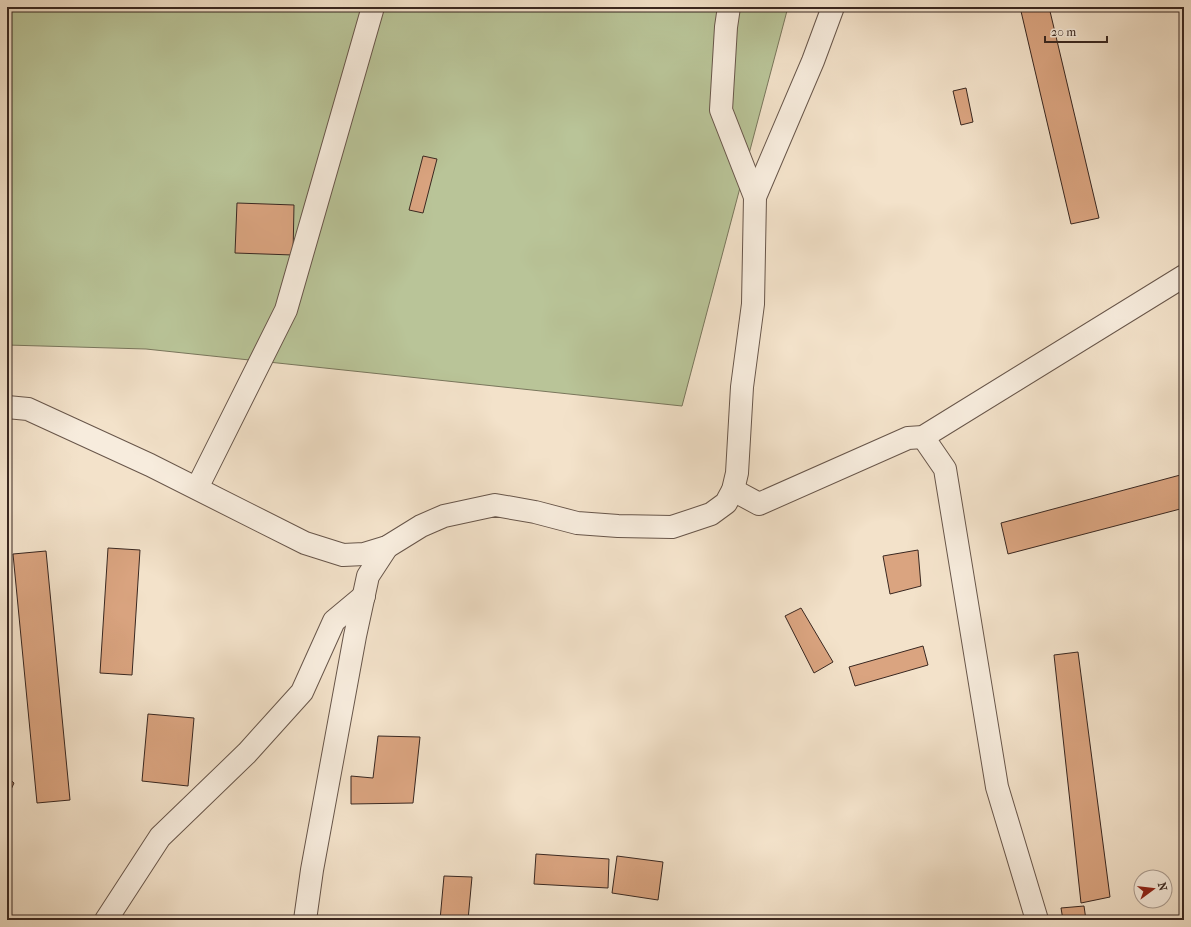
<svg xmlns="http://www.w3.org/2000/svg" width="1191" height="927" font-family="'IM FELL French Canon',serif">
<rect width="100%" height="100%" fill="#f3e2ca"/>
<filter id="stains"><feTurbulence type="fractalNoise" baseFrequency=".005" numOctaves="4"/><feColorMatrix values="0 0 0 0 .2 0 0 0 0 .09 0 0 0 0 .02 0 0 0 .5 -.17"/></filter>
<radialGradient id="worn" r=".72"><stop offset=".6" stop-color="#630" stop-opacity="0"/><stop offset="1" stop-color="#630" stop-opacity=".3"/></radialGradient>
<path fill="#b9c498" stroke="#79765c" d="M 7,7 L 788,7 L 682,406 L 146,349 L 7,345 Z"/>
<g fill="#daa480" stroke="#392720">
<path d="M 1020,7 L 1049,7 L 1099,218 L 1071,224 Z"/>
<path d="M 966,88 L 973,122 L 961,125 L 953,91 Z"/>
<path d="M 423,156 L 437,159 L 423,213 L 409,210 Z"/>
<path d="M 237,203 L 294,205 L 293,255 L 235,253 Z"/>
<path d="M 1184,474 L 1184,508 L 1008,554 L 1001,523 Z"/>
<path d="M 108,548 L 140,550 L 132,675 L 100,673 Z"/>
<path d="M 918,550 L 921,586 L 890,594 L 883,556 Z"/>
<path d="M 46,551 L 70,800 L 37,803 L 13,554 Z"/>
<path d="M 801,608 L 833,662 L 814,673 L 785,616 Z"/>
<path d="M 923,646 L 928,665 L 855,686 L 849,667 Z"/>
<path d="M 1078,652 L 1110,897 L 1081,903 L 1054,655 Z"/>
<path d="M 148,714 L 194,718 L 188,786 L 142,781 Z"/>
<path d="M 378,736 L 420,737 L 413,803 L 351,804 L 351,776 L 373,778 Z"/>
<path d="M 7,777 L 14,783 L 7,798 Z"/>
<path d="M 536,854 L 609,859 L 608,888 L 534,884 Z"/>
<path d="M 617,856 L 663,862 L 658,900 L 612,893 Z"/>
<path d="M 444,876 L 472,877 L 468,920 L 440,920 Z"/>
<path d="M 1084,906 L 1086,920 L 1063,920 L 1061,908 Z"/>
</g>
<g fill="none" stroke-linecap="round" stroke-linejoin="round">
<g stroke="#68564a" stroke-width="24">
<g id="minor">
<path d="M 729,7 L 726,27 L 721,110 L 755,197"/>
<path d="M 7,407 L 28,409 L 150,465 L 305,543 L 343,555 L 364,554 L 387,547 L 421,526 L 444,516 L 495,505 L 535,512 L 577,523 L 618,526 L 672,527 L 711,514 L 726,503 L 733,490 L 737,473 L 742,387 L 753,304 L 755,197 L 813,61 L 833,7"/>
<path d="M 923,437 L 945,469 L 997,787 L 1037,920"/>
<path d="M 197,488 L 286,310 L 373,7"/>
<path d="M 733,490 L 759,504 L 908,438 L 923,437 L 1184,276"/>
<path d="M 106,920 L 160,837 L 247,753 L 302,692 L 334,621 L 364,596"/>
<path d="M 305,920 L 312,870 L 355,636 L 368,576 L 387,547"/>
</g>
</g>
<use href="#minor" stroke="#f7ecdd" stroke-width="22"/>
</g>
<rect width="1191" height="927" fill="none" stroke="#f3e2ca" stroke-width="24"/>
<rect x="8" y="8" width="1175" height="911" fill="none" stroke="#392720" stroke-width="2"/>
<rect x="12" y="12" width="1167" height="903" fill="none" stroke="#392720"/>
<g transform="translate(1153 889) rotate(75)"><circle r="19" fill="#f7ecdd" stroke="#ab9d91"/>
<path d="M0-3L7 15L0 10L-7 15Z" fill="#8f2418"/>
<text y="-6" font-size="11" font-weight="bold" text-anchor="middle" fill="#392720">N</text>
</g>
<path d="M1045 36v6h62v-6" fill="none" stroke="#392720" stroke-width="2"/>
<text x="1051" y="36" font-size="12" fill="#392720" stroke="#f7ecdd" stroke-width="3" paint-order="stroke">20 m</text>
<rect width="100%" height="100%" filter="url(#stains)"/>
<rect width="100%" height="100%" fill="url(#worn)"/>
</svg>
